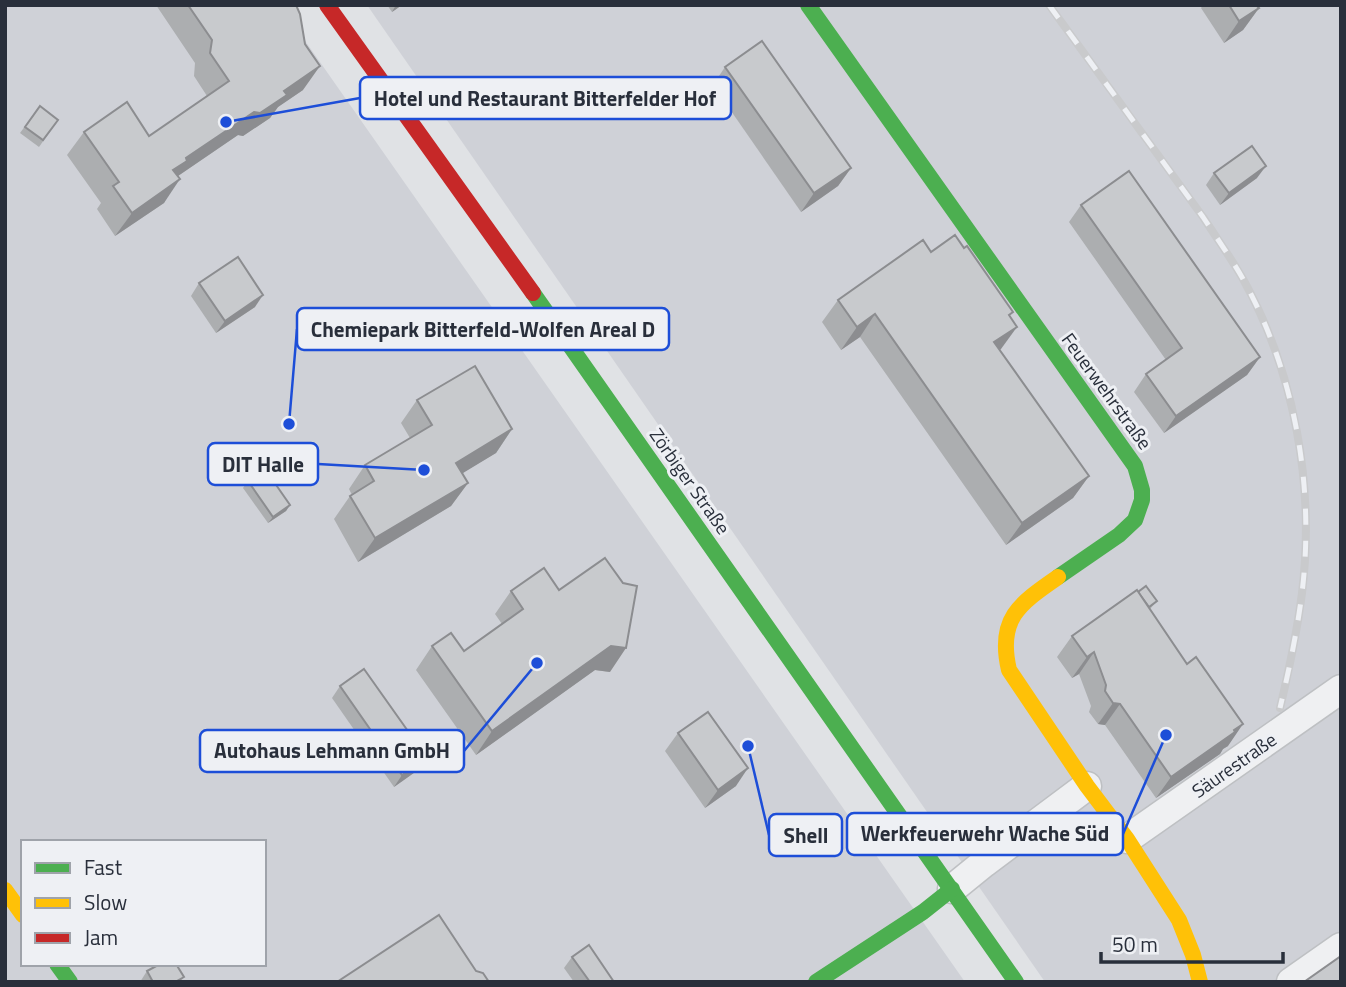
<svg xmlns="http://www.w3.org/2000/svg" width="1346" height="987" font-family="'Titillium Web',sans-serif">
<rect width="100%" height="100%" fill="#e0e2e5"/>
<g fill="#cfd1d7" fill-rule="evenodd">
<path d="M 5,5 L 280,5 L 965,982 L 5,982 ZM 23,842 L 264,842 L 264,964 L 23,964 Z"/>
<path d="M 367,5 L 1341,5 L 1341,982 L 1045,982 Z"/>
</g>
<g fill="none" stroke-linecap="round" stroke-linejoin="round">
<g stroke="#bec0c3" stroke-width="31">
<g id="street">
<path d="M 1127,839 L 1341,689"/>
<path d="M 952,889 L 984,863 L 1087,786"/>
<path d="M 1291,982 L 1341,947"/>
</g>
</g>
<use href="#street" stroke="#eff0f2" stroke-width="28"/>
<g stroke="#4caf50" stroke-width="16">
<path d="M 808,5 L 1135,466 L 1142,490 L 1142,500 L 1135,520 L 1119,535 L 1058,577"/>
<path d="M 533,293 L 1016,982"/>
<path d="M 57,964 L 70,982"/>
<path d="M 816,982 L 923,912 L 952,889"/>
</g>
<g stroke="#ffc107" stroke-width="16">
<path d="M 1058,577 C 1019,604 997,619 1009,670 L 1087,786 L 1127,839 L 1179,920 L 1193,955 L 1200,982"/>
<path d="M 5,890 L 23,915"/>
</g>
<path stroke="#c62828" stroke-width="16" d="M 327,5 L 533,293"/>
<g stroke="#c9cacc" stroke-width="8">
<path id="rail" d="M 1049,5 L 1203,217 C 1216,237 1231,258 1243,279 C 1295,373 1315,487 1302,593 C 1297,632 1289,670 1280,708"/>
</g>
<use href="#rail" stroke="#eef0f4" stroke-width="5" stroke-dasharray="16" stroke-linecap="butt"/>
</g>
<g fill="#acaeb0">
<path d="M 156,5 L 296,5 L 303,90 L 278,107 L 270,118 L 243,136 L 238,135 L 178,176 L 164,203 L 115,236 L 97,209 L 101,203 L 67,155 L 84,132 L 149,136 L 207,96 L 194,76 L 195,63 Z"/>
<path d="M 387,5 L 402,5 L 392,12 Z"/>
<path d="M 1203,5 L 1256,5 L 1259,8 L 1243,30 L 1224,43 L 1201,8 Z"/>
<path d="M 725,67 L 851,168 L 838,186 L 801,212 L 713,85 Z"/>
<path d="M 40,106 L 58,120 L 39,147 L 20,133 Z"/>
<path d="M 1214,173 L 1257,178 L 1220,205 L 1206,185 Z"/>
<path d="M 1081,205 L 1260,357 L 1247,375 L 1164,433 L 1134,392 L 1146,374 L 1166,360 L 1069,222 Z"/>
<path d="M 931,252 L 1010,316 L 1000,350 L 1089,476 L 1073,498 L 1006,545 L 860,337 L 841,350 L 822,322 L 838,300 Z"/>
<path d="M 199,283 L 255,307 L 216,333 L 191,296 Z"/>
<path d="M 417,400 L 512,429 L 496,453 L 462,473 L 468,483 L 451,506 L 358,562 L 334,519 L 350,496 L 352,495 L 349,489 L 365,465 L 410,438 L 401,423 Z"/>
<path d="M 248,481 L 290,505 L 286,511 L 268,523 L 243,488 Z"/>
<path d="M 511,591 L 610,672 L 595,670 L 476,755 L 416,670 L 432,646 L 464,651 L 502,624 L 495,614 Z"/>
<path d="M 1138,592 L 1157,601 L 1150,609 L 1228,746 L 1223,749 L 1220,754 L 1156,798 L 1105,725 L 1098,724 L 1089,712 L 1091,706 L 1079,674 L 1072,678 L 1057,657 L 1072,636 Z"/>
<path d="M 340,686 L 427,758 L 418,770 L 394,787 L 332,698 Z"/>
<path d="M 678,733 L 736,786 L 705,808 L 665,751 Z"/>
<path d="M 572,957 L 614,982 L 574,982 L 564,968 Z"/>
<path d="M 147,971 L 184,977 L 180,982 L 140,982 Z"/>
</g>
<g fill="#8c8d90">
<path d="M 396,5 L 402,5 L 392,12 Z"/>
<path d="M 1259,8 L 1243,30 L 1224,43 L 1239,21 Z"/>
<path d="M 320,66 L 303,90 L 278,107 L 270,118 L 243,136 L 238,135 L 175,178 L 173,170 L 186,158 Z"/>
<path d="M 1266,166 L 1257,178 L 1220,205 L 1229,193 Z"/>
<path d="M 851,168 L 838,186 L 801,212 L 814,193 Z"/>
<path d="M 180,179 L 164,203 L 115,236 L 132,213 Z"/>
<path d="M 263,295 L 255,307 L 216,333 L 225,321 Z"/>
<path d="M 875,314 L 860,337 L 841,350 L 857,327 Z"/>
<path d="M 1017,327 L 1001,349 L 978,365 L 994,342 Z"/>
<path d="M 1260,357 L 1247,375 L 1164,433 L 1176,416 Z"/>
<path d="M 512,429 L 496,453 L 440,487 L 456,463 Z"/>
<path d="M 1089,476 L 1073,498 L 1006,545 L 1022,523 Z"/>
<path d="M 468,483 L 451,506 L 358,562 L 375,538 Z"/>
<path d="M 290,505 L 286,511 L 268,523 L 273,517 Z"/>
<path d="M 611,646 L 626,648 L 610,672 L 595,670 L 476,755 L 492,731 Z"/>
<path d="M 1094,652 L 1079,674 L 1072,678 L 1087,657 Z"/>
<path d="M 1113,703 L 1120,704 L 1105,725 L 1098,724 Z"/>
<path d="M 1243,724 L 1228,746 L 1223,749 L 1220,754 L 1156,798 L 1171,777 Z"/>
<path d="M 427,758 L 418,770 L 394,787 L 402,775 Z"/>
<path d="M 748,768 L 736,786 L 705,808 L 718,790 Z"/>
</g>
<g fill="#c8cacd" stroke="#8c8d90" stroke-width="2">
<path d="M 188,5 L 296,5 L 300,14 L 305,44 L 320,66 L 284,91 L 287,95 L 260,113 L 254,112 L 186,158 L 187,161 L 173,170 L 180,179 L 132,213 L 113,186 L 119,182 L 84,132 L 127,102 L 149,136 L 229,81 L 210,53 L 212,40 Z"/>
<path d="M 1229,5 L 1256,5 L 1259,8 L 1239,21 Z"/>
<path d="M 762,41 L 851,168 L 814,193 L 725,67 Z"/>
<path d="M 40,106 L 58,120 L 43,140 L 25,127 Z"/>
<path d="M 1252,146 L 1266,166 L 1229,193 L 1214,173 Z"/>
<path d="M 1129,171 L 1260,357 L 1176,416 L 1146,374 L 1182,348 L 1081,205 Z"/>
<path d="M 955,235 L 964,248 L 967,246 L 1013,312 L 1009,315 L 1017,327 L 994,342 L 1089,476 L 1022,523 L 875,314 L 857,327 L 838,300 L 923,240 L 931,252 Z"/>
<path d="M 238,257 L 263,295 L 225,321 L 199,283 Z"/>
<path d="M 475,366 L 512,429 L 456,463 L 468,483 L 375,538 L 350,496 L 374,481 L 365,465 L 432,425 L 417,400 Z"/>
<path d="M 265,469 L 290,505 L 273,517 L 248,481 Z"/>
<path d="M 605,558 L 623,583 L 637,586 L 626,648 L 611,646 L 492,731 L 432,646 L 451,633 L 464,651 L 523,609 L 511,591 L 544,568 L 559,590 Z"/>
<path d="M 1146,586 L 1157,601 L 1149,607 L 1138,592 Z"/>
<path d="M 1137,590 L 1187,664 L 1196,657 L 1243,724 L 1234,730 L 1235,732 L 1171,777 L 1120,704 L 1113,703 L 1105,691 L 1106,685 L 1094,652 L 1087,657 L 1072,636 Z"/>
<path d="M 364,669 L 427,758 L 402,775 L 340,686 Z"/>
<path d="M 708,712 L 748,768 L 718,790 L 678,733 Z"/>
<path d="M 439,915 L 476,971 L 483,973 L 489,982 L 337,982 Z"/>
<path d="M 589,945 L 614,982 L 590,982 L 572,957 Z"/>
<path d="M 1341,956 L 1341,982 L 1304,982 Z"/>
<path d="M 160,964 L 176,964 L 184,977 L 175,982 L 153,982 L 147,971 Z"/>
</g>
<g text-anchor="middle" stroke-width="6" stroke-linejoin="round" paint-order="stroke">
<g font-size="19" fill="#292f3b" stroke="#eef0f4">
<text transform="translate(1107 391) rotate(54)" y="7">Feuerwehrstraße</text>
<text transform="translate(690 481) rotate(55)" y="7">Zörbiger Straße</text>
<text transform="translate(1234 765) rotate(-35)" y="7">Säurestraße</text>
</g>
</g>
<path fill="none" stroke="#1d4ed8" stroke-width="2.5" d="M226 122L360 98M289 424L297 329M424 470L318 464M537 663L464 751M1166 735L1123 834M748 746L769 835"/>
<g fill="#1d4ed8" stroke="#eef0f4" stroke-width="2.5">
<circle cx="226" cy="122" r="7"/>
<circle cx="289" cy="424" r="7"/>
<circle cx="424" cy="470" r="7"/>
<circle cx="537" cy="663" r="7"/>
<circle cx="1166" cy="735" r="7"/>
<circle cx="748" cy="746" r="7"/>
</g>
<g fill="#eef0f4" stroke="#1d4ed8" stroke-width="2.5">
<rect x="360" y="77" width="371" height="42" rx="7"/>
<rect x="297" y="308" width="372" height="42" rx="7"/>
<rect x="208" y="443" width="110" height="42" rx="7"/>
<rect x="200" y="730" width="264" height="42" rx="7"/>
<rect x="847" y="813" width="276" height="42" rx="7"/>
<rect x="769" y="814" width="73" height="42" rx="7"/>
</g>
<g font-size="21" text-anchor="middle" font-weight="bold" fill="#292f3b">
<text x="545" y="106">Hotel und Restaurant Bitterfelder Hof</text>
<text x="483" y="337">Chemiepark Bitterfeld-Wolfen Areal D</text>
<text x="263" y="472">DIT Halle</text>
<text x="332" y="758">Autohaus Lehmann GmbH</text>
<text x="985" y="841">Werkfeuerwehr Wache Süd</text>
<text x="806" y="843">Shell</text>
</g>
<rect width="1346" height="987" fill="none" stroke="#292f3b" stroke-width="14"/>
<rect x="21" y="840" width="245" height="126" fill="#eef0f4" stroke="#9fa3aa" stroke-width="2"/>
<rect x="35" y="863" width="35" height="10" fill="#4caf50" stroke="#9fa3aa" stroke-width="2"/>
<text x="84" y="875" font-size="21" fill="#292f3b">Fast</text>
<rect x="35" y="898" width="35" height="10" fill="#ffc107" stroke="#9fa3aa" stroke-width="2"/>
<text x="84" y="910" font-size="21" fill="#292f3b">Slow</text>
<rect x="35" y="933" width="35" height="10" fill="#c62828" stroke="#9fa3aa" stroke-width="2"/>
<text x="84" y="945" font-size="21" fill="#292f3b">Jam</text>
<path d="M1101 952v10h182v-10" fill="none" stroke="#292f3b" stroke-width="3.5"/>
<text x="1112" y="952" font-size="21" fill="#292f3b" stroke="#eef0f4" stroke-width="5" paint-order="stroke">50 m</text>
</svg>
